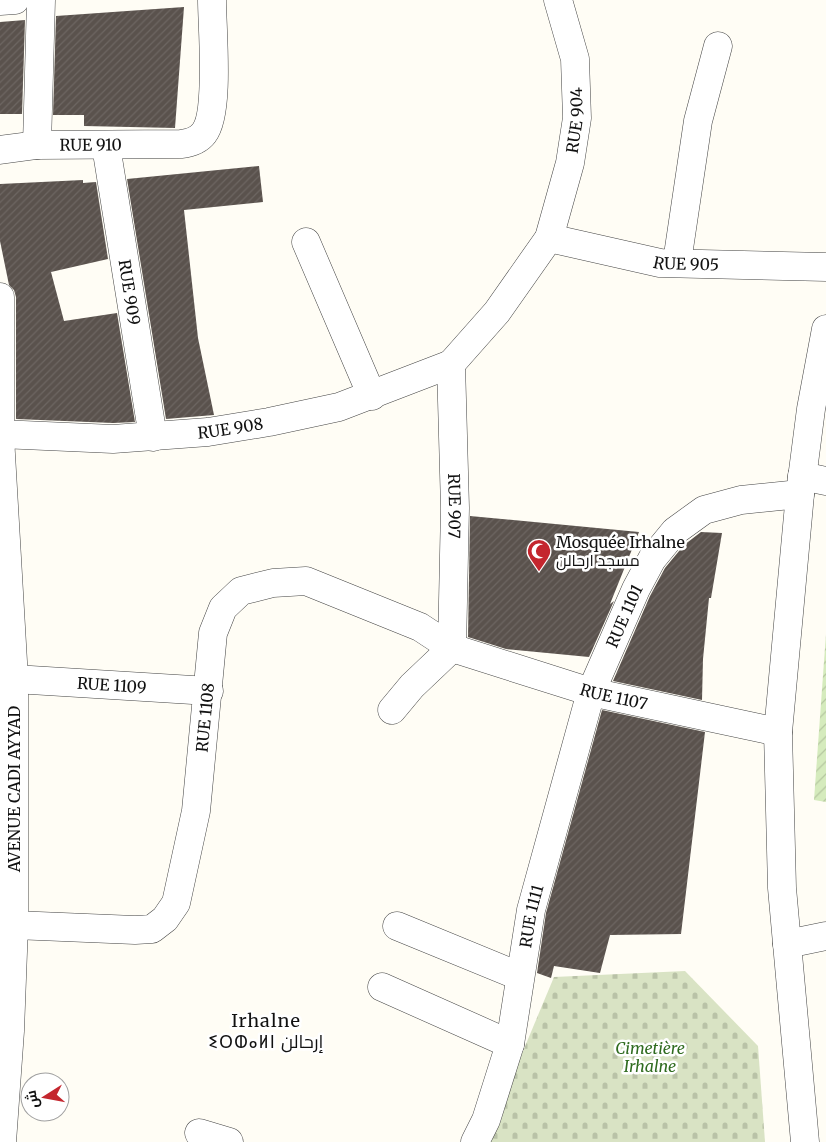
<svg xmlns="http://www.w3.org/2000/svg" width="826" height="1142" font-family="Merriweather,Cairo,'Noto Sans Tifinagh',serif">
<defs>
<pattern id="cemetery-stones" width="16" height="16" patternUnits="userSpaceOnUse" patternTransform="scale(1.25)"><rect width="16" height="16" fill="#d9e3c4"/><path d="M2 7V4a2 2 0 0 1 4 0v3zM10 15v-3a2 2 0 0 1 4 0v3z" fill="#b9c2a7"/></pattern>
<pattern id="garden-furrows" width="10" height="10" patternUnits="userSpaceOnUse" patternTransform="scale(1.25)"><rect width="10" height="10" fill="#d5ebbd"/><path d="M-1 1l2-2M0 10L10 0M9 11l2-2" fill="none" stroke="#b6c8a1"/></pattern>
<pattern id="building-hatch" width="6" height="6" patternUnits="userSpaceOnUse" patternTransform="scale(1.25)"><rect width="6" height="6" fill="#5a524d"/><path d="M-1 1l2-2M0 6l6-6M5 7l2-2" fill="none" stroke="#6d6662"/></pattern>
</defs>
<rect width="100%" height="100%" fill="#fffdf5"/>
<path fill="url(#cemetery-stones)" d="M 685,971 L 758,1046 L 765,1142 L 485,1142 L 554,977 Z"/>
<path fill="url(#garden-furrows)" d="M 826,634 L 826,802 L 814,800 Z"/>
<g fill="url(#building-hatch)">
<path d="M 184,7 L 175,128 L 84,126 L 84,115 L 53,115 L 56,16 Z"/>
<path d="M 25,20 L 22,114 L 0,114 L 0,22 Z"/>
<path d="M 259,166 L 263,202 L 184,210 L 198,338 L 214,415 L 166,419 L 127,179 Z"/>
<path d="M 83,180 L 83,183 L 96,182 L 108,259 L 51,272 L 64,321 L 117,313 L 135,422 L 113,423 L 16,419 L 16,297 L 14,290 L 9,285 L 0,241 L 0,184 Z"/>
<path d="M 470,516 L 639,532 L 610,604 L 614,601 L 589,657 L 506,649 L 468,637 Z"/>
<path d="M 701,532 L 722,533 L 711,598 L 709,598 L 703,659 L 702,700 L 613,681 L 650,596 L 665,568 L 684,545 Z"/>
<path d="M 602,710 L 705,732 L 681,934 L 610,935 L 600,973 L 554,966 L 551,978 L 537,973 L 546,913 Z"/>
</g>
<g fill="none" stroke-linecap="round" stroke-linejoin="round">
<g stroke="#444" stroke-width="29">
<g id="minor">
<path d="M 0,1 L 15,0"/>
<path d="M 37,145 L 41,0"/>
<path id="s1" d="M 106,146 L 153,437"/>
<path id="s2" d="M 0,150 L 37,145 L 181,144 C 190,143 198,141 204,133 C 220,113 212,28 212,0"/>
<path id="s3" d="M 549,238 L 660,263 L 826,267"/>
<path d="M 306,242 L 372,396"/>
<path d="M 677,262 L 698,121 L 718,46"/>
<path d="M 0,297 L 0,422"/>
<path id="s4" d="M 451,364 L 497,312 L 549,238 L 570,163 L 577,118 L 575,59 L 558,0"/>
<path id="s5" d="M 451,364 L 455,508 L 452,648"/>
<path id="s6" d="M 0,434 L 113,439 L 208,432 L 269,422 L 339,407 L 451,364"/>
<path d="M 0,437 L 14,679 L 14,925 L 10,1031 L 2,1142"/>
<path d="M 802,476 L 826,481"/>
<path id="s7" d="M 14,679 L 209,691"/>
<path d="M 392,710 L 412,686 L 452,648"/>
<path id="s8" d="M 14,925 L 135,930 L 152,929 L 165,919 L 176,903 L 196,811 L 213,633 L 223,608 L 241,591 L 273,583 L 306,581 L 420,627 L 452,648 L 591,692 L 778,732"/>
<path d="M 397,926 L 519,976"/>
<path d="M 787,944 L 826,936"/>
<path d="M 382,987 L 510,1044"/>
<path d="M 199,1133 L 229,1142"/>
<path id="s9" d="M 475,1142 L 486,1120 L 510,1044 L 531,910 L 591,692 L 636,589 L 652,559 L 675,531 L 704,510 L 741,500 L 800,494"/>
<path d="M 805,1142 L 782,888 L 778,732 L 800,494 L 811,409 L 826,329"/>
</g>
</g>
<use href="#minor" stroke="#fff" stroke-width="28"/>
</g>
<defs>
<g id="mosque-pin" transform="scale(1.25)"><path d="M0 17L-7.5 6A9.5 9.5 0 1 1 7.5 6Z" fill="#c4262e" stroke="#fff"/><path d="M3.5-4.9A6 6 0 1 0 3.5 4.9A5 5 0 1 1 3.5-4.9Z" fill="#fff"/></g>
</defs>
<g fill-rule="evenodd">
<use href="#mosque-pin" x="539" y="551"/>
</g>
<g text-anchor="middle" stroke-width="5" stroke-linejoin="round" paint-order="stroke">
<g font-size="16" fill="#111" stroke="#fff">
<text dy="6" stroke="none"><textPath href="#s4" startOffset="281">RUE 904</textPath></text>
<text dy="6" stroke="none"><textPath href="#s2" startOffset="91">RUE 910</textPath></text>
<text dy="6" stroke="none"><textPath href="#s3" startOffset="140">RUE 905</textPath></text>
<text dy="6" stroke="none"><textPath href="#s1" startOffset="148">RUE 909</textPath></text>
<text dy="6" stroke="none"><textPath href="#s6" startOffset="231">RUE 908</textPath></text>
<text dy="6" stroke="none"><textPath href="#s5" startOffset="142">RUE 907</textPath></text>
<text dy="6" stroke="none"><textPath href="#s9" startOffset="549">RUE 1101</textPath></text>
<text dy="6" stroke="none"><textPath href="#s7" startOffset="98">RUE 1109</textPath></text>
<text dy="6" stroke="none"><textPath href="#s8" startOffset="895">RUE 1107</textPath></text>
<text dy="6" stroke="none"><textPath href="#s8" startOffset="362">RUE 1108</textPath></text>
<text transform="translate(14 789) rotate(-90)" y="6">AVENUE CADI AYYAD</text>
<text dy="6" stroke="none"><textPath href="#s9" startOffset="234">RUE 1111</textPath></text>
</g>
<g font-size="16" fill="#111" stroke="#fff" text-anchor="start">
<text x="556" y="548">Mosquée Irhalne<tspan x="556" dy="18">مسجد ارحالن</tspan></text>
</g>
<g font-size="16" font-style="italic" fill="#2f6b1f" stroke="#fff">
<text x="650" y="1054">Cimetière<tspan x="650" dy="18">Irhalne</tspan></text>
</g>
<g font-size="18" letter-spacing="1" fill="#111" stroke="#fff">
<text x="266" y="1027">Irhalne<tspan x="266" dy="21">ⵉⵔⵀⴰⵍⵏ إرحالن</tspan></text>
</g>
</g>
<g transform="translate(45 1097) rotate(259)"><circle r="24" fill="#ffffff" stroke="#a0a0a0"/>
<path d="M0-4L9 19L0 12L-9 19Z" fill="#c4262e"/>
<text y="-8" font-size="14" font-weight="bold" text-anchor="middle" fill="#111111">ش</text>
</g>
</svg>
